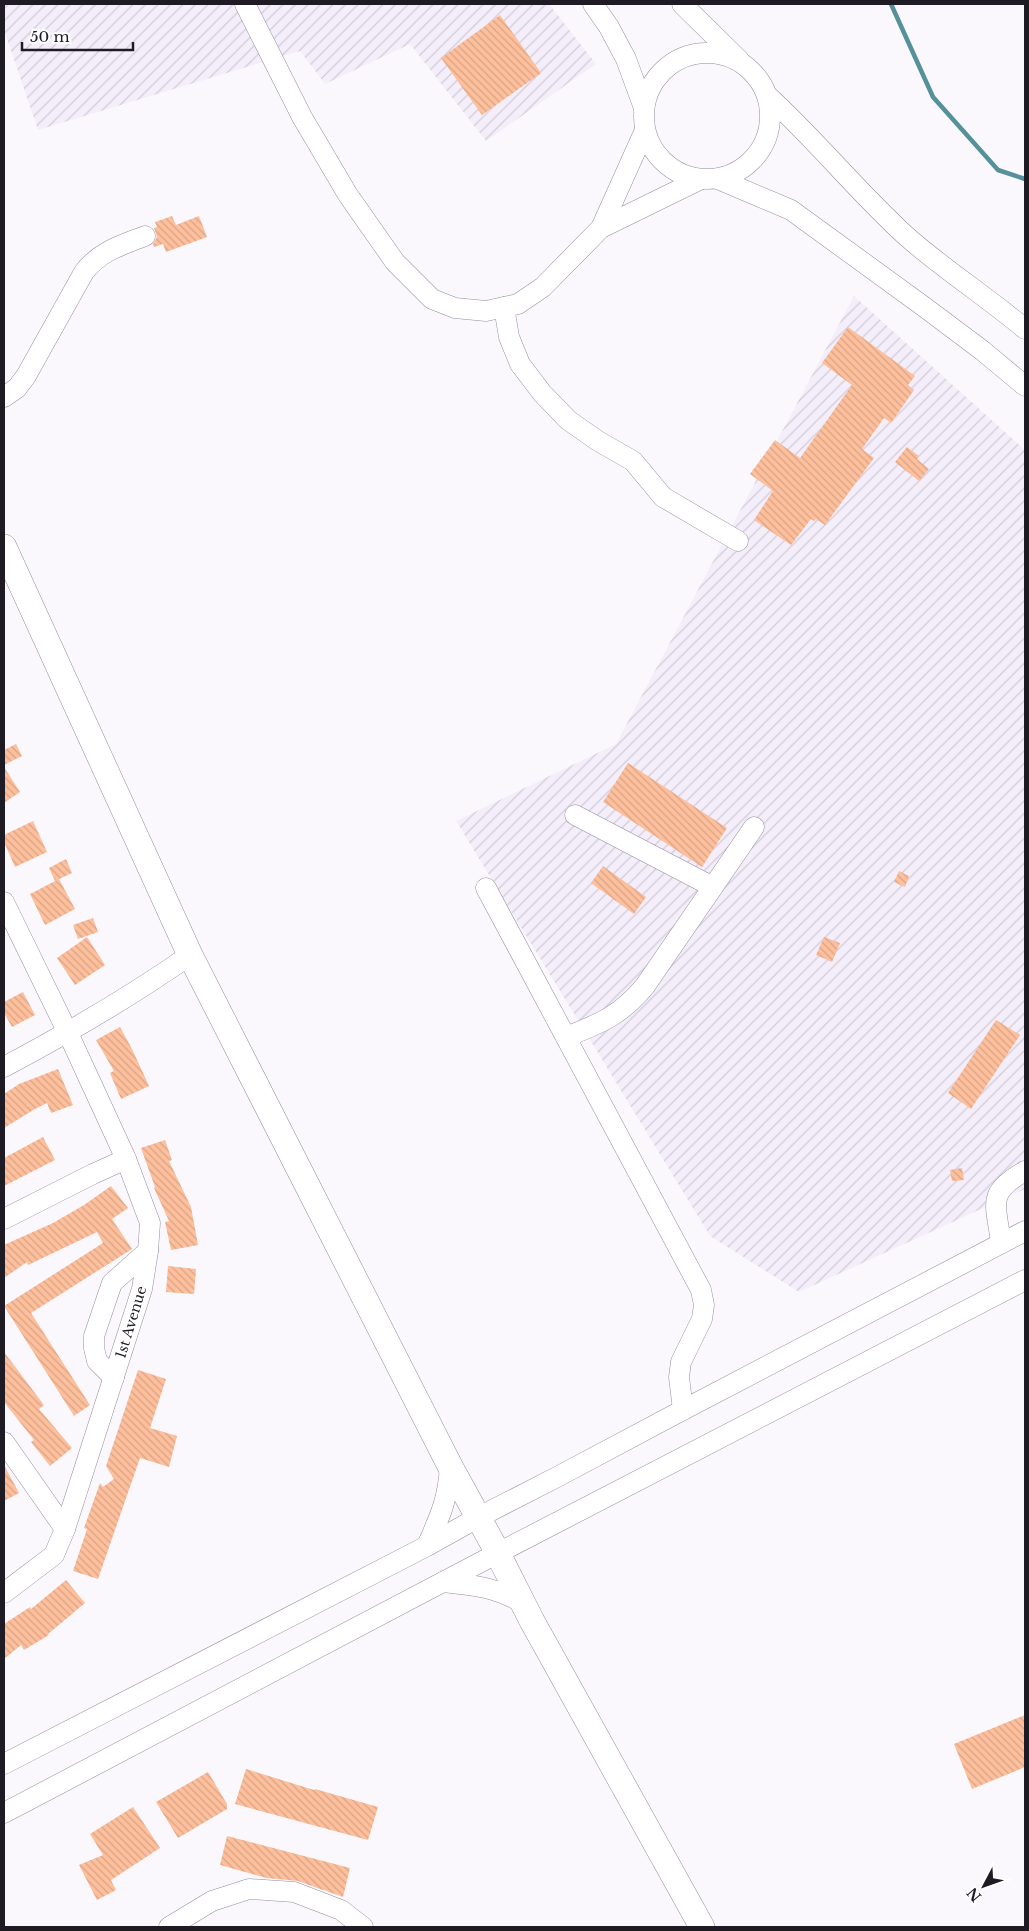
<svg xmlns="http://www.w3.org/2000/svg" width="1029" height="1931" font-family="'Libre Baskerville',serif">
<defs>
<pattern id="industrial-furrows" width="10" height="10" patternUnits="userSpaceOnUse" patternTransform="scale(1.25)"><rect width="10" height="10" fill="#f4eefb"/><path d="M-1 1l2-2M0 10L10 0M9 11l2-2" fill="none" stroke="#d1ccd7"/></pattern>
<pattern id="building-back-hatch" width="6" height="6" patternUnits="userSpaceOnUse" patternTransform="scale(1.25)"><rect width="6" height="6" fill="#fdbf9c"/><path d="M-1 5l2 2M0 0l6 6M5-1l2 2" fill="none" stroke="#d8a486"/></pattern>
</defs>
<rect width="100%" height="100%" fill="#faf8fd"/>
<g fill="url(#industrial-furrows)">
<path d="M 4,4 L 549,4 L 596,64 L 486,141 L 410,44 L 325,84 L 300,51 L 38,130 L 4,30 Z"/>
<path d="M 854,296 L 1025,450 L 1025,1189 L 799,1292 L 710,1236 L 456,821 L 616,744 Z"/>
</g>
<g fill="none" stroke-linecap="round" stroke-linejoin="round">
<path stroke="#55919a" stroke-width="4.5" d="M 891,4 L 933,97 L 998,170 L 1025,179"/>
</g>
<g fill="url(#building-back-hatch)">
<path d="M 500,15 L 541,73 L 482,115 L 441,58 Z"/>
<path d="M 172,216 L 176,225 L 199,216 L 207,237 L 166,252 L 163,244 L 154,247 L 153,244 L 157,237 L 154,228 L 157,227 L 155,222 Z"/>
<path d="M 848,327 L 915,376 L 908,385 L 914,390 L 891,423 L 884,418 L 862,449 L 874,458 L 825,525 L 816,519 L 814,521 L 811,519 L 791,545 L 754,520 L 773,491 L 750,474 L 775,440 L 800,458 L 852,385 L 822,363 Z"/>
<path d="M 907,447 L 919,456 L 917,459 L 929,469 L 919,481 L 895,462 Z"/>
<path d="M 16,744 L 22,756 L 4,765 L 4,750 Z"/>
<path d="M 628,763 L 727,828 L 702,867 L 603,802 Z"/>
<path d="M 4,767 L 20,792 L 4,803 Z"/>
<path d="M 33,821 L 47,852 L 15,867 L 4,842 L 4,835 Z"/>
<path d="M 66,859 L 72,873 L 55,881 L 49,868 Z"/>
<path d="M 603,866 L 646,897 L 634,914 L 591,883 Z"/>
<path d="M 899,871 L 909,876 L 905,887 L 894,882 Z"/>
<path d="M 59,879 L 75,909 L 45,925 L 30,894 Z"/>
<path d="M 93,918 L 98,932 L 78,939 L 73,925 Z"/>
<path d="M 87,937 L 105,965 L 75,985 L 57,958 Z"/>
<path d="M 824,937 L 840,943 L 832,962 L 816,955 Z"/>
<path d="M 23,992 L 35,1015 L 12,1027 L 4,1013 L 4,1002 Z"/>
<path d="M 996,1020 L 1020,1035 L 971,1109 L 948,1093 Z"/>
<path d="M 120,1027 L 132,1049 L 149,1086 L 121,1099 L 110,1073 L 114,1071 L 96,1040 Z"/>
<path d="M 58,1069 L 73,1105 L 51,1113 L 47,1103 L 35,1109 L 4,1128 L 4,1094 L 19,1084 Z"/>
<path d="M 43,1137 L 55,1160 L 4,1186 L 4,1158 Z"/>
<path d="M 165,1140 L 172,1160 L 169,1161 L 191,1207 L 198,1245 L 171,1250 L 165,1222 L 169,1221 L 154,1188 L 155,1187 L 141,1148 Z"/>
<path d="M 962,1168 L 964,1180 L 952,1181 L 950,1170 Z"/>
<path d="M 111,1186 L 128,1208 L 112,1219 L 132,1249 L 31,1313 L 90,1405 L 74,1416 L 4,1306 L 103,1243 L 97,1232 L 28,1265 L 27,1262 L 4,1278 L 4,1245 L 53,1223 L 84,1205 Z"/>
<path d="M 168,1266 L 196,1269 L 194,1294 L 166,1292 Z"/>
<path d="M 4,1352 L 44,1405 L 39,1409 L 72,1448 L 50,1466 L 31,1442 L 34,1440 L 4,1402 Z"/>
<path d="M 138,1370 L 166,1379 L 150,1428 L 177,1436 L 169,1467 L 140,1458 L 98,1579 L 73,1571 L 87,1529 L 84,1528 L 100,1483 L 103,1487 L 114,1479 L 106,1466 Z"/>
<path d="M 4,1465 L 19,1493 L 4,1501 Z"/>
<path d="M 66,1580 L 85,1603 L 48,1634 L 49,1635 L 24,1650 L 21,1645 L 4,1659 L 4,1624 L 30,1607 L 31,1609 Z"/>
<path d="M 1025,1715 L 1025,1767 L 972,1789 L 954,1744 Z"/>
<path d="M 246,1769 L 314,1790 L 315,1789 L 378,1807 L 368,1840 L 235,1804 Z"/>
<path d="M 208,1772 L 227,1804 L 227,1809 L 178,1838 L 156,1802 Z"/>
<path d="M 133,1807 L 160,1848 L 111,1880 L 116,1890 L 97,1900 L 79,1865 L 103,1855 L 90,1834 Z"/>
<path d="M 227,1836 L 350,1868 L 343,1897 L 298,1881 L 267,1878 L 220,1865 Z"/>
</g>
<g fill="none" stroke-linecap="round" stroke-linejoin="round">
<g stroke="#968ca3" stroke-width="21">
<g id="minor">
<path d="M 245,4 L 302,117 L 348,195 L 395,262 L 432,299 L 455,308 L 486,311 L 518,304 L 543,287 L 601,228 L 699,180"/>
<path d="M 593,4 L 609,27 L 626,59 L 644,108"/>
<path d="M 682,4 L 739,60"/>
<circle cx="707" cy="116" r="63"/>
<path d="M 768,96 C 816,140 857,191 905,235 C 943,269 986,296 1025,329"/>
<path d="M 718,179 L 791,210 L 923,306 L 983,351 L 1025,386"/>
<path d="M 601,228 L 645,130"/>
<path d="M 504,307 L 509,337 L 520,364 L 542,393 L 568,420 L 598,441 L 633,461 L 663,497 L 738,541"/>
<path d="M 4,397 L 17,388 L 26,376 L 84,272 C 100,251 122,245 145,236"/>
<path d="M 575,815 L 713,887"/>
<path d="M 486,888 L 701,1290 L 704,1305 L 702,1319 L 681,1362 L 679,1377 L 683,1410"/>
<path d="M 4,902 L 68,1033 L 126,1159 L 150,1223 L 148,1251 L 142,1289 L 65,1529 L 54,1555 L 4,1593"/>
<path d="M 566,1037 C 601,1023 620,1016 645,986 L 754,827"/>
<path d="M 4,1067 C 68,1033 130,997 190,955"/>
<path d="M 4,1219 L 93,1174 L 126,1159"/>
<path d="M 1001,1243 C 996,1203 986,1193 1025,1171"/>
<path d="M 114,1378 L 97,1361 L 94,1348 L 94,1336 L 112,1283 L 148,1251"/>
<path d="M 4,1442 L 65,1529"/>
<path d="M 427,1546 C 440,1516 448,1500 450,1466"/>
<path d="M 443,1582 C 476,1586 492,1586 523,1603"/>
<path d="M 4,1764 L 427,1546 L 479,1517 L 557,1477 L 683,1410 L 1025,1231"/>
<path d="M 4,1813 L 498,1553 L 1025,1280"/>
<path d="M 169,1927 L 212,1901 L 249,1889 L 294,1892 L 341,1910 L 363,1927"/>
</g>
</g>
<g stroke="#968ca3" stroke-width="26">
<path id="major" d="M 4,547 L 190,955 L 450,1466 L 493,1544 L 532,1621 L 702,1927"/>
</g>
<use href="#minor" stroke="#fff" stroke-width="20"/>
<use href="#major" stroke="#fff" stroke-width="25"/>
</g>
<g text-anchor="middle" stroke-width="4" stroke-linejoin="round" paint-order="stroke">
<g font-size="14" fill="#1f1b24" stroke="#fff">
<text transform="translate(131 1322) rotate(-73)" y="5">1st Avenue</text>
</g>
</g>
<rect width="1029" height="1931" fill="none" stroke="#1f1b24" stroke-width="10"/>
<g transform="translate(984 1886) rotate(229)" stroke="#ffffff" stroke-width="4" paint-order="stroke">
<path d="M0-4L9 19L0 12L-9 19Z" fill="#1f1b24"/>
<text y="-8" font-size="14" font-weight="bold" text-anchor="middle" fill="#1f1b24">N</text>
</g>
<path d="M22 42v8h111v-8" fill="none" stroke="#1f1b24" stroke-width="2.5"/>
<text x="30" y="42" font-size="15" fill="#1f1b24" stroke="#ffffff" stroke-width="4" paint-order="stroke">50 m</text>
</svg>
